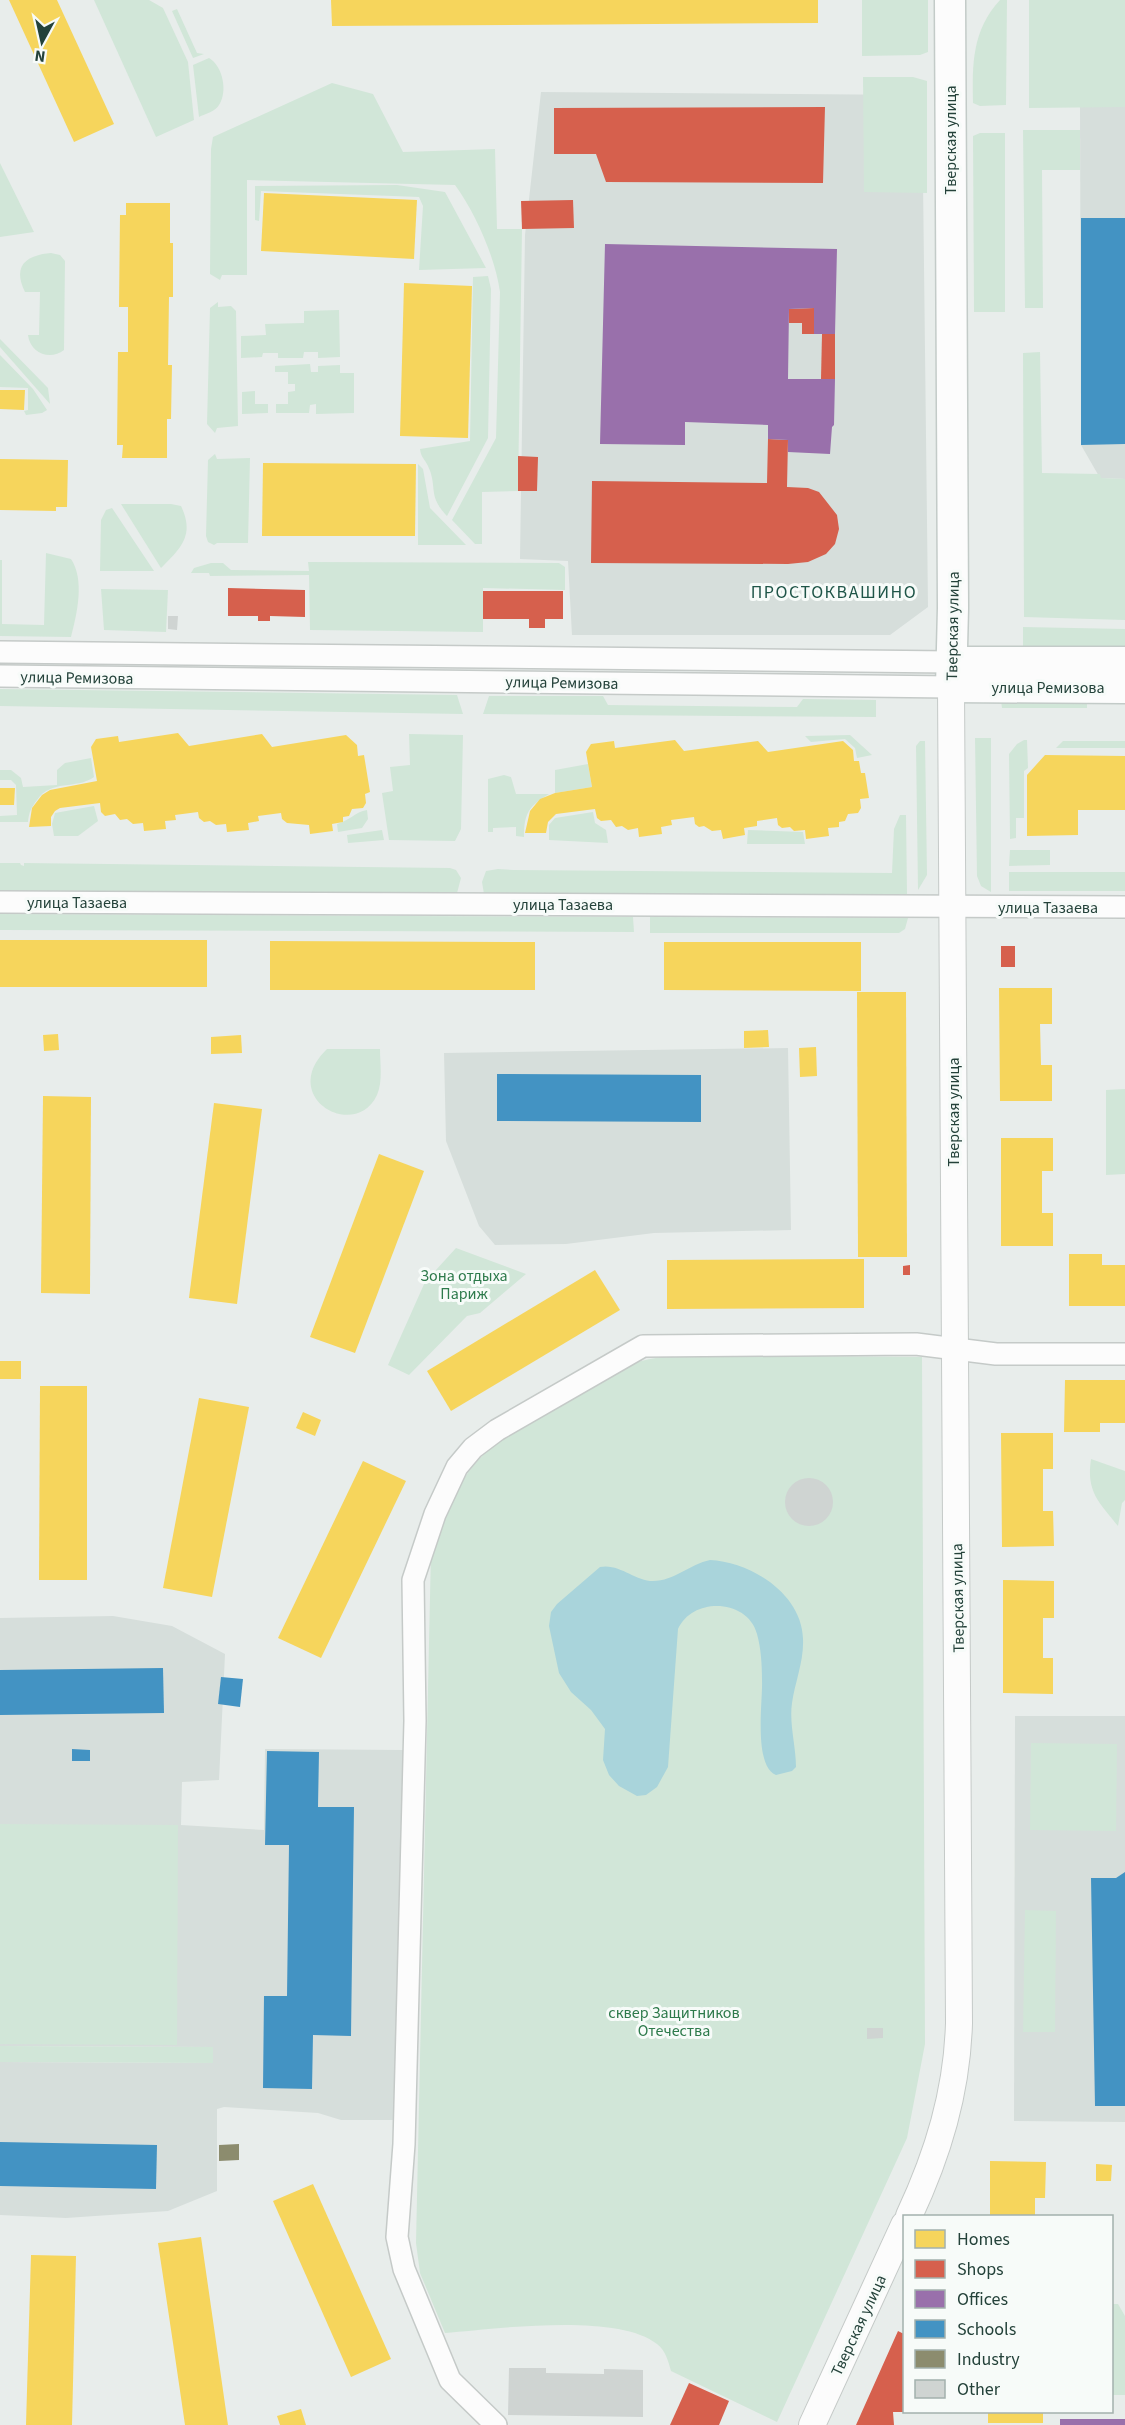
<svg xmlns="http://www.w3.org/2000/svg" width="1125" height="2425" font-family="'Source Sans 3',sans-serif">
<rect width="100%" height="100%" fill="#e8edeb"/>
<g fill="#d6dedb">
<path d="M 541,92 L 922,95 L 928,607 L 890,635 L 572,635 L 568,561 L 520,559 L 525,235 Z"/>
<path d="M 1080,107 L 1125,107 L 1125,479 L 1100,478 L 1081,445 Z"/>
<path d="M 788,1048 L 791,1230 L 654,1233 L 566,1244 L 495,1245 L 479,1226 L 446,1141 L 444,1053 Z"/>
<path d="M 113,1616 L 172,1626 L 225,1654 L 219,1780 L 182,1782 L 181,1825 L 264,1830 L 265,1749 L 403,1750 L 395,2120 L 341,2120 L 318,2113 L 224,2107 L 217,2109 L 217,2191 L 168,2211 L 66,2218 L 0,2215 L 0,2062 L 212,2063 L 213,2047 L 0,2046 L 0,1618 Z"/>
<path d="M 1015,1716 L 1125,1716 L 1125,2122 L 1014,2121 Z"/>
</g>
<g fill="#d1e6d8">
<path d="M 94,0 L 149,0 L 163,8 L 188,62 L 194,120 L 156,137 Z"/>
<path d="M 862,0 L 928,0 L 928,52 L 920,55 L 862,56 Z"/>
<path d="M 1000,0 L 1007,0 L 1006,105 L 980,106 L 973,103 C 972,65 972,30 1000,0 Z"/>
<path d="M 1029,0 L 1125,0 L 1125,107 L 1029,108 Z"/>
<path d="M 177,9 L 197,53 L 204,54 L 193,58 L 172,11 Z"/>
<path d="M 209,58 C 223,66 228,92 219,105 C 216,111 205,114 199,117 L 193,65 Z"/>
<path d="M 863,77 L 913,77 L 927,81 L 927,193 L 864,192 Z"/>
<path d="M 332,83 L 373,94 L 403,152 L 495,149 L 497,229 L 522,229 L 518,491 L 482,492 L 482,544 L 475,544 L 452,520 L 496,438 L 500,292 C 495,257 476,214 455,185 L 247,180 L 247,275 L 222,275 L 220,280 L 210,274 L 211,149 L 213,137 Z"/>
<path d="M 1023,130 L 1080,130 L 1080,170 L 1042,170 L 1043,308 L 1025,308 Z"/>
<path d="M 980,133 L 1005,133 L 1005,312 L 974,312 L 973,136 Z"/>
<path d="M 0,163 L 34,232 L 0,237 Z"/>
<path d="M 397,185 L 445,192 L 486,268 L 419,270 L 423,206 L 419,197 L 261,191 L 259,221 L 255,220 L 255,186 Z"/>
<path d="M 51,253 L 60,255 L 65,261 L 64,350 C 50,361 30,353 28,335 L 39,335 L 40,292 L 25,292 C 12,266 26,255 51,253 Z"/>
<path d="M 488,276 L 491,289 L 488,438 L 447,516 C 427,495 438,487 428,466 C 425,459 421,458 420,449 L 470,441 L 473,277 Z"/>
<path d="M 218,302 L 218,307 L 231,306 L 236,311 L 238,426 L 217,428 L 215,433 L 207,424 L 210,308 Z"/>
<path d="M 339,310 L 340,357 L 318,358 L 318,352 L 304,352 L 303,358 L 278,358 L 278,353 L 263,353 L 262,357 L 241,358 L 241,336 L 266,335 L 265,324 L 304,323 L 304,311 Z"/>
<path d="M 0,339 L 48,388 L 50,404 L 0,347 Z"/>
<path d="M 1040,352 L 1042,473 L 1100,474 L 1101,478 L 1125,479 L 1125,620 L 1024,617 L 1023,353 Z"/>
<path d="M 0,355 L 33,389 L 47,410 L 42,413 L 26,415 L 24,411 L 28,410 L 28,388 L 0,387 Z"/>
<path d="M 310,364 L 311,372 L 318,372 L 318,366 L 340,365 L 340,373 L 354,373 L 354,413 L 316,414 L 316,404 L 310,405 L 309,413 L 276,413 L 276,404 L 288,404 L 288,392 L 295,391 L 295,384 L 288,384 L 288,372 L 275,372 L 275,366 Z"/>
<path d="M 255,391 L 255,404 L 268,404 L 268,413 L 242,414 L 242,392 Z"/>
<path d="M 215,454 L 217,459 L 250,458 L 248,543 L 217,543 L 214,545 L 208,542 L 206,536 L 208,460 Z"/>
<path d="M 418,464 L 423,469 L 430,508 L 466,545 L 418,545 Z"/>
<path d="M 121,504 L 171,504 L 181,506 C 195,535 181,548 161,568 Z"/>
<path d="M 112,508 L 154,571 L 100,571 L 101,520 L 106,510 Z"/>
<path d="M 46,553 L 71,559 C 85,580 77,614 71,637 L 0,636 L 0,560 L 2,560 L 2,624 L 44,625 Z"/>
<path d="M 308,562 L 559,563 L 565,567 L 565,590 L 483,588 L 483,632 L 310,630 L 309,575 L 210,576 L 209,573 L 191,573 L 194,568 L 211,563 L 223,563 L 231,570 L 309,571 Z"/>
<path d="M 101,589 L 168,590 L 166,632 L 104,630 Z"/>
<path d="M 1023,627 L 1125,629 L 1125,648 L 1023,648 Z"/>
<path d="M 0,689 L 457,695 L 463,714 L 0,706 Z"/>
<path d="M 489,696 L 603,696 L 608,705 L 797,707 L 803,699 L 876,700 L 876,717 L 483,714 Z"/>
<path d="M 1001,701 L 1087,701 L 1087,708 L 1002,708 Z"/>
<path d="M 409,734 L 463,735 L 461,829 L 455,841 L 389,840 L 382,793 L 393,791 L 390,767 L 410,765 Z"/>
<path d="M 850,735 L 872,755 L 857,758 L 855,748 L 845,739 L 811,742 L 805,736 Z"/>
<path d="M 975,738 L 991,738 L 991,892 L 981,886 L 977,876 Z"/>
<path d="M 1024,740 L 1027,740 L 1028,768 L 1024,771 L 1024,818 L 1016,818 L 1016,838 L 1010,839 L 1009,754 L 1017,744 Z"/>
<path d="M 920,741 L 925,741 L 927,875 L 918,890 L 916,746 Z"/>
<path d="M 1063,741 L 1125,741 L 1125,748 L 1056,748 Z"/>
<path d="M 91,758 L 94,777 C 76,790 51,779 37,800 C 31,808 29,812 28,822 L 0,822 L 0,816 L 17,815 L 16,785 L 11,780 L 0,780 L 0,770 L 11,770 L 21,778 L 23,787 L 57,785 L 57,770 L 65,763 Z"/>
<path d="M 588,764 L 592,787 L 555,793 L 555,770 Z"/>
<path d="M 504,775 L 511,777 L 516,794 L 549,794 C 529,806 524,813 524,837 L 516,836 L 516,827 L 493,828 L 493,832 L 488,832 L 488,779 Z"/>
<path d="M 94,806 L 98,821 L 78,836 L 54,836 L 52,824 L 55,813 Z"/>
<path d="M 367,810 L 368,819 L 362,828 L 338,832 L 337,824 C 349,821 355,812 367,810 Z"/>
<path d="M 593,812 L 595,823 L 606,830 L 608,843 L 549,840 L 549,825 L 555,818 Z"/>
<path d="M 900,815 L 906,815 L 907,894 L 484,894 L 482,882 L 486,871 L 498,869 L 514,870 L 892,873 L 894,829 Z"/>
<path d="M 382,830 L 384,840 L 348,843 L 347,835 Z"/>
<path d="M 748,830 L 803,832 L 805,844 L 747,844 Z"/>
<path d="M 1010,850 L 1050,850 L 1050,865 L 1009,866 Z"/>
<path d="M 0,863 L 20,863 L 21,865 L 24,866 L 24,863 L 450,868 L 456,870 L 461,878 L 457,893 L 0,891 Z"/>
<rect x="1009" y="872" width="116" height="19"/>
<path d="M 0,914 L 633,917 L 634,932 L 0,930 Z"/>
<path d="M 650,917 L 908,918 L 905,929 L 899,933 L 650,933 Z"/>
<path d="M 327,1049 L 380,1049 C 380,1063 383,1082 377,1095 C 355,1142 277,1097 327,1049 Z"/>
<path d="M 1125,1089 L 1125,1174 L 1106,1175 L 1106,1090 Z"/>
<path d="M 456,1248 L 526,1274 L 480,1313 L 467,1316 L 409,1375 L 388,1365 L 425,1282 Z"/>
<path d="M 678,1355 L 922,1357 L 925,2044 L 907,2138 L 777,2422 L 671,2371 C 668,2361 666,2351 657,2344 C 617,2312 495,2329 445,2333 L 420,2273 L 416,2243 L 431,1551 C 441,1521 454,1489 474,1465 C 501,1433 544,1412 580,1391 C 593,1384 606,1374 620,1368 C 639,1360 658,1357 678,1355 Z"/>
<path d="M 1091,1459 L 1125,1471 L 1125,1500 L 1122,1503 L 1118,1526 C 1099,1502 1086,1492 1091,1459 Z"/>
<path d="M 1031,1743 L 1117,1744 L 1116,1831 L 1030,1830 Z"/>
<path d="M 0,1824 L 178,1825 L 177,2045 L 0,2044 Z"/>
<path d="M 1025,1910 L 1056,1911 L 1055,2032 L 1023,2032 Z"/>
<path d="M 0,2046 L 213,2047 L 213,2063 L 0,2062 Z"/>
<path d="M 1112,2304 L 1118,2304 L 1125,2316 L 1125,2395 L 1112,2395 Z"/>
</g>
<path fill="#a9d4db" d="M 710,1560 C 751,1562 802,1594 803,1639 C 804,1661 795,1682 792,1703 C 789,1724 796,1746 796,1767 L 792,1771 L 776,1775 C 753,1765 763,1701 762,1680 C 762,1665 761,1648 757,1634 C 748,1599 693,1596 678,1629 L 668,1767 L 657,1787 L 646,1795 L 637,1796 L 619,1786 L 609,1775 L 603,1760 L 605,1729 L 591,1710 L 571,1692 L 559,1673 L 549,1626 L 551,1612 L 557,1604 L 600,1567 C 619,1563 635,1581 653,1581 C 674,1581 690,1564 710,1560 Z"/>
<g fill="#f6d55c">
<path d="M 9,0 L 57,0 L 114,124 L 74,142 Z"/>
<path d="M 331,0 L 818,0 L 818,23 L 332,26 Z"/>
<path d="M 264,193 L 417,200 L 414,259 L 261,251 Z"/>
<path d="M 126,203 L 170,203 L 170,243 L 173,243 L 173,297 L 169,297 L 168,365 L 172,365 L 171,419 L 167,419 L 167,458 L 122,458 L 123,445 L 117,445 L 118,352 L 128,352 L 128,307 L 119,307 L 120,215 L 126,215 Z"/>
<path d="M 404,283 L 472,286 L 468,438 L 400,436 Z"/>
<path d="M 0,390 L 25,390 L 24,410 L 0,409 Z"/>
<path d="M 0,459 L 68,460 L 67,507 L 56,507 L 56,511 L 0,510 Z"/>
<path d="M 263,463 L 416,464 L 415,536 L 262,536 Z"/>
<path d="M 178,733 L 189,746 L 262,734 L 272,747 L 346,735 L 357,745 L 358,756 L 364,755 L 370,792 L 365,794 L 366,803 L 363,808 L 352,809 L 349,816 L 343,817 L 343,822 L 332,824 L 333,831 L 310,834 L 309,825 L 287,823 L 282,819 L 281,813 L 258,816 L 259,821 L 248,823 L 249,830 L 227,832 L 226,824 L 216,825 L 210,821 L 204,822 L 199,818 L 198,812 L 175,815 L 176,820 L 165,821 L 166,829 L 144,831 L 143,823 L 133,824 L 127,819 L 120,820 L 115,814 L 105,816 L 101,812 L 100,803 L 60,808 L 55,811 L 51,817 L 51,826 L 29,827 L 32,808 L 42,795 L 50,790 L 97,781 L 91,747 L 96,739 L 118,736 L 119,742 Z"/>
<path d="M 675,740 L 684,751 L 758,741 L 768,752 L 843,741 L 853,750 L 854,761 L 859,761 L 861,773 L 865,773 L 869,798 L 860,799 L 861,808 L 858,813 L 848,814 L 845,821 L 839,822 L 839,827 L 828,828 L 829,836 L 806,839 L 805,830 L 794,831 L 790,827 L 782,828 L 778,825 L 777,818 L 757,821 L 757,826 L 744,828 L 745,835 L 723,839 L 721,830 L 712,831 L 704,826 L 699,827 L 695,824 L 694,817 L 671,820 L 672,825 L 661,827 L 662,834 L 639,837 L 638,828 L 628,830 L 622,826 L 616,827 L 611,820 L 601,821 L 597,818 L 595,809 L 556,814 L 548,822 L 546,833 L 525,833 L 530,811 L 540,799 L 555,793 L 592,787 L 586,752 L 591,744 L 614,741 L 615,748 Z"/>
<path d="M 1045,755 L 1125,756 L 1125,810 L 1078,810 L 1078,835 L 1027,836 L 1027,775 Z"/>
<path d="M 0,788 L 15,788 L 14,805 L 0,805 Z"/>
<rect x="0" y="940" width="207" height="47"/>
<path d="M 270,941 L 535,942 L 535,990 L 270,990 Z"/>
<path d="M 664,942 L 861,942 L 861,991 L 664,990 Z"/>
<path d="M 999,988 L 1052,988 L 1052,1024 L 1040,1024 L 1041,1065 L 1052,1065 L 1052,1101 L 1000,1101 Z"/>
<path d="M 857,992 L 906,992 L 907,1257 L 858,1257 Z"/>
<path d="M 768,1030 L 769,1047 L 744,1048 L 744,1031 Z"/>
<path d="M 58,1034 L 59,1050 L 44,1051 L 43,1035 Z"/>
<path d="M 241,1035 L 242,1053 L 211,1054 L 211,1037 Z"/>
<path d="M 816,1047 L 817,1076 L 800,1077 L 799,1048 Z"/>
<path d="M 43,1096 L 91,1097 L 90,1294 L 41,1293 Z"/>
<path d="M 214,1103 L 262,1109 L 237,1304 L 189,1298 Z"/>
<path d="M 1001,1138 L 1053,1138 L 1053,1171 L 1042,1171 L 1042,1213 L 1053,1213 L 1053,1246 L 1001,1246 Z"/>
<path d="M 379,1154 L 424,1171 L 355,1353 L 310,1337 Z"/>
<path d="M 1069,1254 L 1102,1254 L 1102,1265 L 1125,1265 L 1125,1306 L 1069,1306 Z"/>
<path d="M 864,1259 L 864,1308 L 667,1309 L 667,1260 Z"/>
<path d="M 595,1270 L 620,1310 L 451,1411 L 427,1371 Z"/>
<rect x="0" y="1361" width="21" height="18"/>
<path d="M 1065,1380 L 1125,1380 L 1125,1423 L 1100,1423 L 1100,1432 L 1064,1432 Z"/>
<path d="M 40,1386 L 87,1386 L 87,1580 L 39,1580 Z"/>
<path d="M 199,1398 L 249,1407 L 212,1597 L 163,1588 Z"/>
<path d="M 303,1412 L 321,1420 L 315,1436 L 296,1428 Z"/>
<path d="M 1001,1433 L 1053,1433 L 1053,1469 L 1043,1469 L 1043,1511 L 1053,1511 L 1054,1546 L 1002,1547 Z"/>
<path d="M 363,1461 L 406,1481 L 321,1658 L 278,1638 Z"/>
<path d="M 1003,1580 L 1054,1581 L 1054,1618 L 1043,1618 L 1043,1658 L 1053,1658 L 1053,1694 L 1003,1693 Z"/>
<path d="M 990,2161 L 1046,2162 L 1045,2198 L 1035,2198 L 1035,2216 L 990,2216 Z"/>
<path d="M 1096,2164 L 1112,2165 L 1111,2181 L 1096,2181 Z"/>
<path d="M 313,2184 L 391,2359 L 351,2377 L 273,2201 Z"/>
<path d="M 201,2237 L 228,2425 L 185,2425 L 173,2343 L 158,2243 Z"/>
<path d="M 31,2255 L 76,2256 L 72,2425 L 26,2425 Z"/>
<path d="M 301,2409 L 306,2425 L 280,2425 L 277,2416 Z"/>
<rect x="988" y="2412" width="55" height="11"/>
</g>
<g fill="#d6604d">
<path d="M 825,107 L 823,183 L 606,182 L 596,154 L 554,154 L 554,108 Z"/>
<path d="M 573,200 L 574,228 L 522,229 L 521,201 Z"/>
<path d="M 814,308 L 814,334 L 802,334 L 802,323 L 789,323 L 789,309 Z"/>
<path d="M 822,334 L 835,334 L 835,379 L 821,379 Z"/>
<path d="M 768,439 L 788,440 L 787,487 L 808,488 L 819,492 L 837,515 L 839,529 L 835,544 L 826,554 L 808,562 L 788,564 L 591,563 L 592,481 L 767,483 Z"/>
<path d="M 518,456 L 538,457 L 537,491 L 518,491 Z"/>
<path d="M 228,588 L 305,590 L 305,617 L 270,616 L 270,621 L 258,621 L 258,616 L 228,616 Z"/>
<path d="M 483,591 L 563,591 L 563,619 L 545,619 L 545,628 L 529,628 L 529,619 L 483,619 Z"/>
<rect x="1001" y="946" width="14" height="21"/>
<path d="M 910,1265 L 910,1275 L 903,1275 L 903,1266 Z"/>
<path d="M 898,2331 L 904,2334 L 904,2412 L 893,2412 L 894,2425 L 856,2425 Z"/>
<path d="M 689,2383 L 729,2401 L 719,2425 L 670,2425 Z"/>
</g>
<g fill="#9970ab">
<path d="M 605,244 L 837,249 L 835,334 L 814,334 L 814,308 L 789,309 L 788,379 L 835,379 L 834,425 L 832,427 L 830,454 L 788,452 L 788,440 L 768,439 L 768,425 L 685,422 L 685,445 L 600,444 Z"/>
<rect x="1060" y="2419" width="65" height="6"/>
</g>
<g fill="#4393c3">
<path d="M 1081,218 L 1125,218 L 1125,444 L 1081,445 Z"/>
<path d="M 497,1074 L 701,1075 L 701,1122 L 497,1121 Z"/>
<path d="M 163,1668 L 164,1713 L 0,1715 L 0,1670 Z"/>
<path d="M 221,1677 L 243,1679 L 240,1707 L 218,1704 Z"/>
<path d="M 72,1749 L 90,1750 L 90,1761 L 72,1761 Z"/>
<path d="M 267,1751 L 319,1752 L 318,1807 L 354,1807 L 351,2036 L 313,2035 L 312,2089 L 263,2088 L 264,1996 L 287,1996 L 289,1845 L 265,1845 Z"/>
<path d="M 1125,1872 L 1125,2106 L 1095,2106 L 1091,1878 L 1116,1878 Z"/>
<path d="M 0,2142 L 157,2145 L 156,2189 L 0,2186 Z"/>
</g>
<path fill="#8c8c6e" d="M 239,2144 L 239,2160 L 219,2161 L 219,2145 Z"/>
<g fill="#cfd4d2">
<path d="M 168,616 L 178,616 L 177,630 L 168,629 Z"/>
<circle cx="809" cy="1502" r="24"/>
<path d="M 867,2028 L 883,2028 L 883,2038 L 867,2039 Z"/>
<path d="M 509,2368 L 546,2368 L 546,2373 L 604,2374 L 604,2369 L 643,2370 L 643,2417 L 508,2415 Z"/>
</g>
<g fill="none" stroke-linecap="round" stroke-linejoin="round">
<g stroke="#c5cac8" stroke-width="24">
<g id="minor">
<path d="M 0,652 L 951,662"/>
<path d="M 0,676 L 951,687"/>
<path d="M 0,902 L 1125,907"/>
<path d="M 496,2425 L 450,2380 L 404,2269 L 397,2237 L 404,2144 L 415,1721 L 413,1580 L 435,1514 L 457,1467 L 473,1448 L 497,1430 L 643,1346 L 916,1344 L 996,1354 L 1125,1354"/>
</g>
</g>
<g stroke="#c5cac8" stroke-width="28">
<g id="tertiary">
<path d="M 909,2216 C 938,2154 957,2092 959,2023 L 951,687"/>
<path d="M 812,2425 L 904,2225"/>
</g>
</g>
<g stroke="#c3cbc8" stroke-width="33">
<g id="secondary">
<path d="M 950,0 L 953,608 L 951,687 L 1125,688"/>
<path d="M 951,662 L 1125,662"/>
</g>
</g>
<use href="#minor" stroke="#fcfcfc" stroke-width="21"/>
<use href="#tertiary" stroke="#fcfcfc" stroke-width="26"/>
<use href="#secondary" stroke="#fcfcfc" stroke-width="30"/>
</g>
<g text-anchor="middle" stroke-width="6" stroke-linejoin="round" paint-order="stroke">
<g font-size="16" fill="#24423a" stroke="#f7fbf9">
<text transform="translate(950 140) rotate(-90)" y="6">Тверская улица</text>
<text transform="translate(952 626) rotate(-89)" y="6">Тверская улица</text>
<text transform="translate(77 677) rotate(1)" y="6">улица Ремизова</text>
<text transform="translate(562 682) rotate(1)" y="6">улица Ремизова</text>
<text x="1048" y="693">улица Ремизова</text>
<text x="77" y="908">улица Тазаева</text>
<text x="563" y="910">улица Тазаева</text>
<text x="1048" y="913">улица Тазаева</text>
<text transform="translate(953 1112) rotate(-90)" y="6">Тверская улица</text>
<text transform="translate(957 1598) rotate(-91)" y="6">Тверская улица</text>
<text transform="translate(858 2325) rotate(-65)" y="6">Тверская улица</text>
</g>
<g font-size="16" fill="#2d7a4b" stroke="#f7fbf9">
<text x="464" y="1281">Зона отдыха<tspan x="464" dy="18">Париж</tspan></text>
<text x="674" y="2018">сквер Защитников<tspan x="674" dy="18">Отечества</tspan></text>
</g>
<g font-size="18" letter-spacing="1.5" fill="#1f5548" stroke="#f7fbf9">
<text x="834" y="598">ПРОСТОКВАШИНО</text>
</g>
</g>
<rect x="903" y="2215" width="210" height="198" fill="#f7fbf9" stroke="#a3b1ad" stroke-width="1.5"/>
<rect x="915" y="2230" width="30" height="18" fill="#f6d55c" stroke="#a3b1ad" stroke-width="1.5"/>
<text x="957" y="2245" font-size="18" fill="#24423a">Homes</text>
<rect x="915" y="2260" width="30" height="18" fill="#d6604d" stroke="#a3b1ad" stroke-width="1.5"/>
<text x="957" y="2275" font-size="18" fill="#24423a">Shops</text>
<rect x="915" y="2290" width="30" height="18" fill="#9970ab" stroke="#a3b1ad" stroke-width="1.5"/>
<text x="957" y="2305" font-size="18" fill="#24423a">Offices</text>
<rect x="915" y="2320" width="30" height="18" fill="#4393c3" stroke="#a3b1ad" stroke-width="1.5"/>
<text x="957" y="2335" font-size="18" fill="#24423a">Schools</text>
<rect x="915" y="2350" width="30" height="18" fill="#8c8c6e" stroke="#a3b1ad" stroke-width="1.5"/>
<text x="957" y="2365" font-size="18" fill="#24423a">Industry</text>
<rect x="915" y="2380" width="30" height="18" fill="#cfd4d2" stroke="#a3b1ad" stroke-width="1.5"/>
<text x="957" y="2395" font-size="18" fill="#24423a">Other</text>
<g transform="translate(42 42) rotate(188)" stroke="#f7fbf9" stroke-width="4.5" paint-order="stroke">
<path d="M0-4.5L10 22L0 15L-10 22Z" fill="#24423a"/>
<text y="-9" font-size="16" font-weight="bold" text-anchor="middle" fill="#24423a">N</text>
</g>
</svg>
